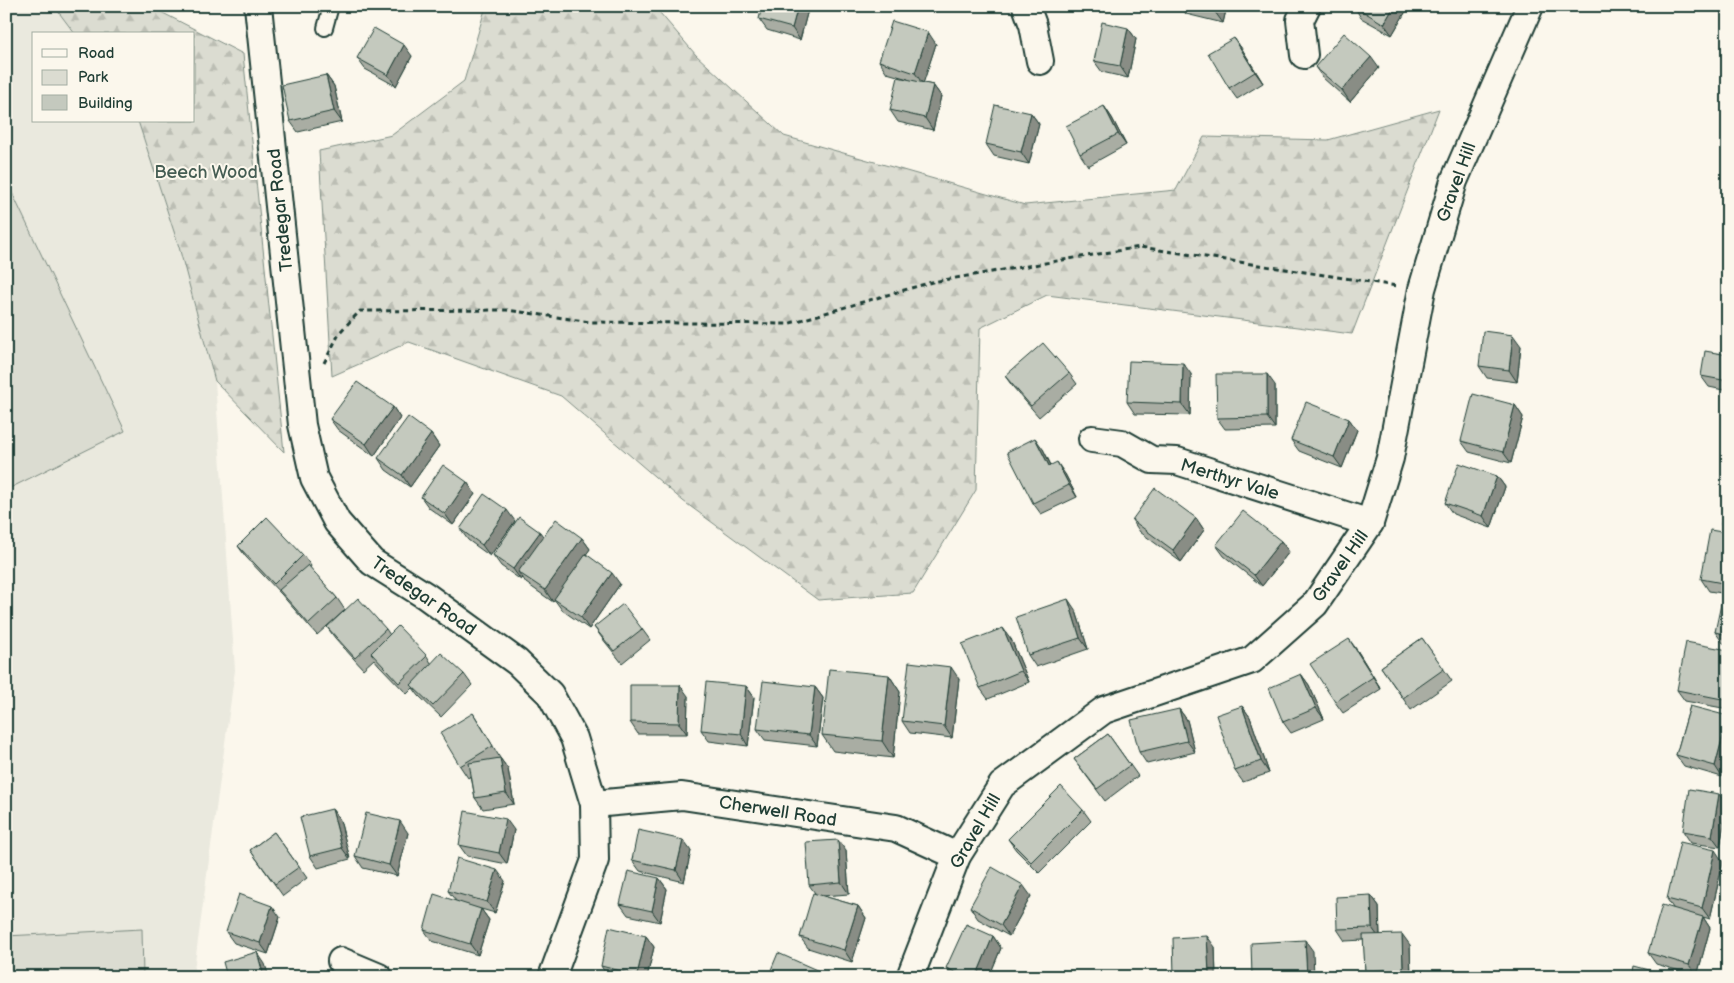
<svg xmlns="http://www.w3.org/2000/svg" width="1734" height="983" font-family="'Balsamiq Sans',sans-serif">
<defs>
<pattern id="forest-firs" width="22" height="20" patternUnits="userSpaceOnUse" patternTransform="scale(1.25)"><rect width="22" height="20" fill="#dbdcd1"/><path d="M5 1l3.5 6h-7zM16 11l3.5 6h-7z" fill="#bcbeb4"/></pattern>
</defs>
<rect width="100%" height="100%" fill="#fbf7ec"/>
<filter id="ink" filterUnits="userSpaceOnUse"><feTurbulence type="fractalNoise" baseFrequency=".02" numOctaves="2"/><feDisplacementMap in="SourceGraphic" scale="10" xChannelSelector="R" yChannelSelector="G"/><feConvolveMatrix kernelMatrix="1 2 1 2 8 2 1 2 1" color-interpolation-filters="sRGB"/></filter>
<g filter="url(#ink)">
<path fill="#eae9de" d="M 6,6 L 54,6 L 75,34 L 34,34 L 34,121 L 138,121 L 179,247 L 215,381 L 235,670 L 193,977 L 6,977 Z"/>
<g fill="#dbdcd1" stroke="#7d8c82">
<path d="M 6,180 L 125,431 L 6,490 Z"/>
<path d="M 142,929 L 143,977 L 6,977 L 6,936 Z"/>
</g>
<g fill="url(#forest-firs)" stroke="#7d8c82">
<path d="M 54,6 L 157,6 L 161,12 L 243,54 L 284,452 L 215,381 L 179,247 L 138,121 L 194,121 L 194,34 L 75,34 Z"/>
<path d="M 486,6 L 654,6 L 696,55 L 784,136 L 1025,205 L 1176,190 L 1204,137 L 1328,140 L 1439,109 L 1352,334 L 1047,295 L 980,328 L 976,490 L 913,593 L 818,600 L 683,501 L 561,396 L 409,342 L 332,376 L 319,151 L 392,135 L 464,81 Z"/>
</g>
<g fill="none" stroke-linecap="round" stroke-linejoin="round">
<g stroke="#1f3d34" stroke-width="18">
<path id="service" d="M 325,28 L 331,6"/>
</g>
<g stroke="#1f3d34" stroke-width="30">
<g id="minor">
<path d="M 258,6 L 302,425 L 314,478 L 337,522 L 372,562 L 426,596 L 517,662 L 550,694 L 574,738 L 594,804 L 595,860 L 552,977"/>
<path d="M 1026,6 L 1033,25 L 1040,61"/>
<path d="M 1304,55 L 1300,20 L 1307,6"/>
<path d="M 1092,439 L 1122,443 L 1152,460 L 1177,461 L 1370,523"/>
<path d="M 594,804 L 682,796 L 896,828 L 957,856"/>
<path d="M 341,961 L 379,977"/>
<path d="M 910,977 L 957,856 L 1002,785 L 1104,710 L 1252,660 L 1315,604 L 1370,523 L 1390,458 L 1422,289 L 1454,181 L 1530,6"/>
</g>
</g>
<path stroke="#1f3d34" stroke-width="3" stroke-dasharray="5 4" stroke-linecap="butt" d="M 324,363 L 340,332 L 360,311 L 507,310 L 591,322 L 787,324 L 932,282 L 1140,247 L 1397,286"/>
<use href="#service" stroke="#fbf7ec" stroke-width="14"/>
<use href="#minor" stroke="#fbf7ec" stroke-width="26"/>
</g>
<g fill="#a9ada3" stroke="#1f3d34">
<path d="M 809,6 L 800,40 L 767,30 L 759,19 Z"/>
<path d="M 1180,6 L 1227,6 L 1223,23 L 1186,14 Z"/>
<path d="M 1354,6 L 1409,6 L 1392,35 L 1361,18 Z"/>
<path d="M 1128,28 L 1136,39 L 1128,78 L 1102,72 L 1094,61 Z"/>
<path d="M 1234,38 L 1242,49 L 1263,83 L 1237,99 L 1229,88 Z"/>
<path d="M 936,44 L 923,83 L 933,85 L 941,96 L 933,130 L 898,122 L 890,110 L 908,79 L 887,73 L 879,61 Z"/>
<path d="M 412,56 L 396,86 L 365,69 L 357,58 Z"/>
<path d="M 1315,67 L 1379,68 L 1350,102 L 1323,78 Z"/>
<path d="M 326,75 L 334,86 L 342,122 L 298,132 L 290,121 Z"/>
<path d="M 1104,106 L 1112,118 L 1126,145 L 1088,166 L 1080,154 Z"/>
<path d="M 1031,113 L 1039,124 L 1029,164 L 994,156 L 986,144 Z"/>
<path d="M 1521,346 L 1517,382 L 1487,378 L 1479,366 Z"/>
<path d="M 1728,355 L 1728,391 L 1709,387 L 1701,376 Z"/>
<path d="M 1069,373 L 1077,384 L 1039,417 L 1013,387 L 1005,376 Z"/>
<path d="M 1191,374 L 1190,415 L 1135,414 L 1127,402 Z"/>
<path d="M 1275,385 L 1275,428 L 1225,429 L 1217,418 Z"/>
<path d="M 1515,405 L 1523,417 L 1511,463 L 1469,452 L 1461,441 Z"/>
<path d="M 393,407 L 400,418 L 374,456 L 338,430 L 330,419 Z"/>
<path d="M 1349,419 L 1357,430 L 1342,468 L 1299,451 L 1291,440 Z"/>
<path d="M 431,434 L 439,446 L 410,487 L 386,470 L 378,458 Z"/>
<path d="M 1043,449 L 1051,465 L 1065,474 L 1077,497 L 1041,514 L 1033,503 Z"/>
<path d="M 1728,468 L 1728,594 L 1709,591 L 1701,579 L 1727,533 L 1721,525 Z"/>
<path d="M 1497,476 L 1505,487 L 1491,528 L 1453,514 L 1445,503 Z"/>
<path d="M 467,482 L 475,494 L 453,525 L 429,508 L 421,497 Z"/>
<path d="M 1196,518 L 1204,530 L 1181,562 L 1140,532 L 1132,520 Z"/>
<path d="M 515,521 L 490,556 L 468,540 L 460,529 Z"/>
<path d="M 543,537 L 582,538 L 590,549 L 586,554 L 620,584 L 589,629 L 562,610 L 554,599 L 553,602 L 526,583 L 523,578 L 521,580 L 501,566 L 493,555 Z"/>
<path d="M 1281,541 L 1289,552 L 1262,586 L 1224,556 L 1216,545 Z"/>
<path d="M 238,546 L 303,555 L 311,566 L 310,568 L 337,598 L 345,610 L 317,635 L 287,601 L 282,595 L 246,557 Z"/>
<path d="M 1728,596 L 1728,644 L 1723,643 L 1715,632 Z"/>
<path d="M 1076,611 L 1088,649 L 1036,667 L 1028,655 Z"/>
<path d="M 327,627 L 386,629 L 390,635 L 427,656 L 431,663 L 464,674 L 472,685 L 441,717 L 419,696 L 413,688 L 407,694 L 379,665 L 374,659 L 363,669 L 335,638 Z"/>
<path d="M 594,627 L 642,629 L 650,640 L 622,663 L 602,638 Z"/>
<path d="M 1422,638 L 1452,681 L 1411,710 L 1381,667 Z"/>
<path d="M 1011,639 L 1029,682 L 988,699 L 980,688 Z"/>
<path d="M 1357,650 L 1381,689 L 1343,713 L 1335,702 Z"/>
<path d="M 1728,650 L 1728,709 L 1685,701 L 1677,690 Z"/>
<path d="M 1301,674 L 1309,685 L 1324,719 L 1291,733 L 1283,722 Z"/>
<path d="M 889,675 L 900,692 L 893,758 L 833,751 L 822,735 Z"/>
<path d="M 959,679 L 952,738 L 910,733 L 902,721 Z"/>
<path d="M 746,686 L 754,697 L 748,746 L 709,741 L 701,730 Z"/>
<path d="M 815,687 L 823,698 L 817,746 L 765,740 L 757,729 Z"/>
<path d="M 688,696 L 687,734 L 638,734 L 630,722 Z"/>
<path d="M 1242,706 L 1250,717 L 1269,773 L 1243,782 L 1235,771 Z"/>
<path d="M 1690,706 L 1722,777 L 1684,766 L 1676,755 Z"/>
<path d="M 1179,709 L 1187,720 L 1195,752 L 1147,764 L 1139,752 Z"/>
<path d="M 473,713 L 480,724 L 500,758 L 508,769 L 514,804 L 483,809 L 475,798 L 471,776 L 468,778 L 460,766 Z"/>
<path d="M 1108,734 L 1138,776 L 1105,801 L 1074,759 Z"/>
<path d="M 1727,805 L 1720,847 L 1691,843 L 1683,831 Z"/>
<path d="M 332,809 L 340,820 L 350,859 L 318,868 L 310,856 Z"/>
<path d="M 1083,810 L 1091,821 L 1039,873 L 1016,850 L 1008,839 Z"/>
<path d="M 514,830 L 507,864 L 467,856 L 459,845 Z"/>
<path d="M 274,832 L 307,878 L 283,896 L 250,850 Z"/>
<path d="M 408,833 L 397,876 L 363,868 L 355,856 Z"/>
<path d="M 691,851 L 684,882 L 640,871 L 632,860 Z"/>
<path d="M 846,851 L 849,894 L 823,896 L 858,906 L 866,918 L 852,962 L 808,948 L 800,937 L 815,893 L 809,885 Z"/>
<path d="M 1723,862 L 1710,919 L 1703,917 L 1710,928 L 1697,976 L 1656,964 L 1648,953 L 1673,908 L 1667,899 Z"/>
<path d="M 659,878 L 667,889 L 660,922 L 628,915 L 620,904 Z"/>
<path d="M 505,881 L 495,913 L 481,909 L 489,920 L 478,955 L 432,941 L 424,930 L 456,901 L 448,891 Z"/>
<path d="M 1371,895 L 1379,906 L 1380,935 L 1410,945 L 1411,977 L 1369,977 L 1365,971 L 1364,940 L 1345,941 L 1337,929 Z"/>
<path d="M 1031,896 L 1009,936 L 978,919 L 970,907 Z"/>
<path d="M 280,917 L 268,954 L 234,943 L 226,932 Z"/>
<path d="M 646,936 L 654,947 L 647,977 L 608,977 L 601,966 Z"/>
<path d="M 993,936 L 1001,948 L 989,977 L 952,977 L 946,968 Z"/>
<path d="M 1215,947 L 1216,977 L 1175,977 L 1174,976 Z"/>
</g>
<g fill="#898d85" stroke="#1f3d34">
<path d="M 798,6 L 809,6 L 800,40 L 792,28 Z"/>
<path d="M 1217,6 L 1227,6 L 1223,23 L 1215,12 Z"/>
<path d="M 1394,6 L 1409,6 L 1392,35 L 1384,24 Z"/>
<path d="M 1128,28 L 1136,39 L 1128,78 L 1120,66 Z"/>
<path d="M 928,32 L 936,44 L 923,84 L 915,73 Z"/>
<path d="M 1234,38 L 1242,49 L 1263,83 L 1255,72 Z"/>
<path d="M 404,45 L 412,56 L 396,86 L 388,75 Z"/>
<path d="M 1371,57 L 1379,68 L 1350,102 L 1342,90 Z"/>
<path d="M 326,75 L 334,86 L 342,122 L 334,111 Z"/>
<path d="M 933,85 L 941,96 L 933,130 L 925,118 Z"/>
<path d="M 1104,106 L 1112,118 L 1126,145 L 1118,134 Z"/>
<path d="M 1031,113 L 1039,124 L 1029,164 L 1021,152 Z"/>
<path d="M 1513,335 L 1521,346 L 1517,382 L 1509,370 Z"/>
<path d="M 1183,363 L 1191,374 L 1190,415 L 1182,404 Z"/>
<path d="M 1267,374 L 1275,385 L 1275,428 L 1267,417 Z"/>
<path d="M 1515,405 L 1523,417 L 1511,463 L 1503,452 Z"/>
<path d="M 393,407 L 400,418 L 374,456 L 366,444 Z"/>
<path d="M 1349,419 L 1357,430 L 1342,468 L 1334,457 Z"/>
<path d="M 431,434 L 439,446 L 410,487 L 402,475 Z"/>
<path d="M 1035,438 L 1043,449 L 1057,478 L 1049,466 Z"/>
<path d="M 1057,462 L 1065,474 L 1077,497 L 1069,485 Z"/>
<path d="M 1497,476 L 1505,487 L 1491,528 L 1483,516 Z"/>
<path d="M 467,482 L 475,494 L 453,525 L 445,514 Z"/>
<path d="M 507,510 L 515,521 L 490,556 L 482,545 Z"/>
<path d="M 1196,518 L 1204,530 L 1181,562 L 1173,550 Z"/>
<path d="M 540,532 L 548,543 L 518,572 L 523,578 L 521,580 L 513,569 Z"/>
<path d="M 582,538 L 590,549 L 553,602 L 545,590 Z"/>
<path d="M 1281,541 L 1289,552 L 1262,586 L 1254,575 Z"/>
<path d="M 612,573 L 620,584 L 589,629 L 581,617 Z"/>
<path d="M 1068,599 L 1076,611 L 1088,649 L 1080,638 Z"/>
<path d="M 1003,628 L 1011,639 L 1029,682 L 1021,671 Z"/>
<path d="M 1349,639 L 1357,650 L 1381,689 L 1373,677 Z"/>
<path d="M 951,667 L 959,679 L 952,738 L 944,726 Z"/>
<path d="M 1301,674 L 1309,685 L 1324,719 L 1316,708 Z"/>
<path d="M 889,675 L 900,692 L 893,758 L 882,741 Z"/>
<path d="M 680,685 L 688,696 L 687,734 L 679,723 Z"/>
<path d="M 746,686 L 754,697 L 748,746 L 741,734 Z"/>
<path d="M 815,687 L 823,698 L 817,746 L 809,735 Z"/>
<path d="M 1242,706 L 1250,717 L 1269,773 L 1261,761 Z"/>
<path d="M 1179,709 L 1187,720 L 1195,752 L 1187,741 Z"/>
<path d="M 1728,718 L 1728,758 L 1722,777 L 1715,766 Z"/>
<path d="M 500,758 L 508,769 L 514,804 L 506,793 Z"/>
<path d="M 1719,794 L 1727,805 L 1720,847 L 1712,836 Z"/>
<path d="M 332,809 L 340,820 L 350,859 L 342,848 Z"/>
<path d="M 506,819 L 514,830 L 507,864 L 499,853 Z"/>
<path d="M 400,821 L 408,833 L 397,876 L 389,865 Z"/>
<path d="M 683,840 L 691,851 L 684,882 L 676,870 Z"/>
<path d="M 838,840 L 846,851 L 849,894 L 841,882 Z"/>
<path d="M 1715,850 L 1723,862 L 1710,919 L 1702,908 Z"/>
<path d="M 497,870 L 505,881 L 495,913 L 487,902 Z"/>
<path d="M 659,878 L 667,889 L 660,922 L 652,911 Z"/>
<path d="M 1023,885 L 1031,896 L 1009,936 L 1001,925 Z"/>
<path d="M 1371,895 L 1379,906 L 1380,939 L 1372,928 Z"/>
<path d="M 272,906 L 280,917 L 268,954 L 260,943 Z"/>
<path d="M 858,906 L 866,918 L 852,962 L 844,950 Z"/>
<path d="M 481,909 L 489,920 L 478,955 L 470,944 Z"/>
<path d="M 1703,917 L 1710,928 L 1697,976 L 1689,965 Z"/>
<path d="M 1402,934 L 1410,945 L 1411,977 L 1409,977 L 1403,969 Z"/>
<path d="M 646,936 L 654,947 L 647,977 L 639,977 L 637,975 Z"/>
<path d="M 993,936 L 1001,948 L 989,977 L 976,977 Z"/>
<path d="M 1207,936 L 1215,947 L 1216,977 L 1211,977 L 1209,974 Z"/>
<path d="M 1305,940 L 1313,951 L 1314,977 L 1307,977 Z"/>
<path d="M 257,952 L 265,964 L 269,977 L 264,977 Z"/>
</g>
<g fill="#c4c9be" stroke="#1f3d34">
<path d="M 762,6 L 798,6 L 792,28 L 759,19 Z"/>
<path d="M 1193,6 L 1217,6 L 1215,12 Z"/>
<path d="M 1354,6 L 1394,6 L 1384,24 Z"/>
<path d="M 892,21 L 928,32 L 915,73 L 879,61 Z"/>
<path d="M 1102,22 L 1128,28 L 1120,66 L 1094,61 Z"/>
<path d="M 374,28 L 404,45 L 388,75 L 357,58 Z"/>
<path d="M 1344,33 L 1371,57 L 1342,90 L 1315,67 Z"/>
<path d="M 1234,38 L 1255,72 L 1229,88 L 1208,53 Z"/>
<path d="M 326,75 L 334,111 L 290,121 L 282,85 Z"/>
<path d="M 898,77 L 933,85 L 925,118 L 890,110 Z"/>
<path d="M 995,105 L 1031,113 L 1021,152 L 986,144 Z"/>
<path d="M 1104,106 L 1118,134 L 1080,154 L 1066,126 Z"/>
<path d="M 1483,331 L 1513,335 L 1509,370 L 1479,366 Z"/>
<path d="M 1043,343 L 1069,373 L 1031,406 L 1005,376 Z"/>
<path d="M 1705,351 L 1728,355 L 1728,381 L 1701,376 Z"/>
<path d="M 1129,361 L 1183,363 L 1182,404 L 1127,402 Z"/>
<path d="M 1216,374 L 1267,374 L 1267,417 L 1217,418 Z"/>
<path d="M 357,382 L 393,407 L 366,444 L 330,419 Z"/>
<path d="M 1473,394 L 1515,405 L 1503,452 L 1461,441 Z"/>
<path d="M 1306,402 L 1349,419 L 1334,457 L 1291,440 Z"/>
<path d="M 408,417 L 431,434 L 402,475 L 378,458 Z"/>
<path d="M 1035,438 L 1049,466 L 1057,462 L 1069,485 L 1033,503 L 1007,452 Z"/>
<path d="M 1459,463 L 1497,476 L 1483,516 L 1445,503 Z"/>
<path d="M 443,465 L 467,482 L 445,514 L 421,497 Z"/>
<path d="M 1728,468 L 1728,526 L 1721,525 Z"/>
<path d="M 1155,488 L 1196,518 L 1173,550 L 1132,520 Z"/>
<path d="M 484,494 L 507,510 L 482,545 L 460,529 Z"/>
<path d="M 1243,511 L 1281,541 L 1254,575 L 1216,545 Z"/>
<path d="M 267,517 L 303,555 L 274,584 L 238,546 Z"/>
<path d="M 519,517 L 540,532 L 513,569 L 493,555 Z"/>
<path d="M 556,519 L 582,538 L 545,590 L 518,572 Z"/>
<path d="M 1710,530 L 1728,533 L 1728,584 L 1701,579 Z"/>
<path d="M 586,554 L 612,573 L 581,617 L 554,599 Z"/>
<path d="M 308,565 L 337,598 L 309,624 L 279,590 Z"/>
<path d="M 1723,595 L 1728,596 L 1728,635 L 1715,632 Z"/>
<path d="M 358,598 L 386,629 L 355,658 L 327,627 Z"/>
<path d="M 1068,599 L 1080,638 L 1028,655 L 1016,617 Z"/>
<path d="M 623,604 L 642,629 L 614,651 L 594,627 Z"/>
<path d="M 398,626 L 427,656 L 399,683 L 371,653 Z"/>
<path d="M 1003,628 L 1021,671 L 980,688 L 962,644 Z"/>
<path d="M 1422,638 L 1444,669 L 1403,698 L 1381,667 Z"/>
<path d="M 1349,639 L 1373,677 L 1335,702 L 1310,664 Z"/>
<path d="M 1686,642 L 1728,650 L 1727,700 L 1677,690 Z"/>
<path d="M 441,653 L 464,674 L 433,706 L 411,685 Z"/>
<path d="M 909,662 L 951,667 L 944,726 L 902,721 Z"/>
<path d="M 829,669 L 889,675 L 882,741 L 822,735 Z"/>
<path d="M 1301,674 L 1316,708 L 1283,722 L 1269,688 Z"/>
<path d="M 763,681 L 815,687 L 809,735 L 757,729 Z"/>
<path d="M 706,682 L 746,686 L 741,734 L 701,730 Z"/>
<path d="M 630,685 L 680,685 L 679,723 L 630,722 Z"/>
<path d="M 1242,706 L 1261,761 L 1235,771 L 1216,715 Z"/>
<path d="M 1690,706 L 1728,716 L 1715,766 L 1676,755 Z"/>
<path d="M 1179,709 L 1187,741 L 1139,752 L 1131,720 Z"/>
<path d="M 473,713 L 493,746 L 460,766 L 440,733 Z"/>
<path d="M 1108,734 L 1130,765 L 1097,789 L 1074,759 Z"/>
<path d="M 500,758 L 506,793 L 475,798 L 469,763 Z"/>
<path d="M 1061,786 L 1083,810 L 1031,862 L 1008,839 Z"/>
<path d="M 1689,789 L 1719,794 L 1712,836 L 1683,831 Z"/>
<path d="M 332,809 L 342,848 L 310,856 L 300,817 Z"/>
<path d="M 465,811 L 506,819 L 499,853 L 459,845 Z"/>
<path d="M 366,813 L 400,821 L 389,865 L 355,856 Z"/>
<path d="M 638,830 L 683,840 L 676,870 L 632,860 Z"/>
<path d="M 274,832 L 299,867 L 275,884 L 250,850 Z"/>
<path d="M 838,840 L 841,882 L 809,885 L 806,842 Z"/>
<path d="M 1680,842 L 1715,850 L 1702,908 L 1667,899 Z"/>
<path d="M 457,858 L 497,870 L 487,902 L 448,891 Z"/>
<path d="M 992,867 L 1023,885 L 1001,925 L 970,907 Z"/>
<path d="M 628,871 L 659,878 L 652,911 L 620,904 Z"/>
<path d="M 813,893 L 858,906 L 844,950 L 800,937 Z"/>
<path d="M 239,894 L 272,906 L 260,943 L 226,932 Z"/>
<path d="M 434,894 L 481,909 L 470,944 L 424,930 Z"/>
<path d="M 1371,895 L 1372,928 L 1337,929 L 1336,897 Z"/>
<path d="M 1662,905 L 1703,917 L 1689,965 L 1648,953 Z"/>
<path d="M 966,924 L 993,936 L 976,977 L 966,977 L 946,968 Z"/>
<path d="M 609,927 L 646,936 L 637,975 L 601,966 Z"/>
<path d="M 1402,934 L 1403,969 L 1365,971 L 1363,935 Z"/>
<path d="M 1207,936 L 1209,974 L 1174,976 L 1173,938 Z"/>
<path d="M 1305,940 L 1307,977 L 1252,977 L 1251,943 Z"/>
<path d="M 257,952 L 264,977 L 227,977 L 223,962 Z"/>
<path d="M 778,953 L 828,975 L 827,977 L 768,977 Z"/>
<path d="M 1634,966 L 1676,977 L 1632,977 Z"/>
<path d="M 595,975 L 604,977 L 595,977 Z"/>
</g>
</g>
<g text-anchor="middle" stroke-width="4" stroke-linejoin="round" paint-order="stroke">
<g font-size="18" fill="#455d53" stroke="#fbf7ec">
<text x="206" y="178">Beech Wood</text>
</g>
<g font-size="18" fill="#1f3d34" stroke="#fbf7ec">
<text transform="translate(1456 182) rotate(-70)" y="6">Gravel Hill</text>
<text transform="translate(280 210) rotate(-96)" y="6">Tredegar Road</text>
<text transform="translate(1230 479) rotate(17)" y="6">Merthyr Vale</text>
<text transform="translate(1340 566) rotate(-55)" y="6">Gravel Hill</text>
<text transform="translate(424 596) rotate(35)" y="6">Tredegar Road</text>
<text transform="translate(778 811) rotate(9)" y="6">Cherwell Road</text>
<text transform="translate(975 831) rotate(-60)" y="6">Gravel Hill</text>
</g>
</g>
<rect width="1734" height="983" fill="none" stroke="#fbf7ec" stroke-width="25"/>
<rect x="12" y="12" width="1709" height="958" fill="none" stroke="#1f3d34" stroke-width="2" filter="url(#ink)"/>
<rect x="32" y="32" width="162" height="90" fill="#fbf7ec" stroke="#a3ada2"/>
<rect x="42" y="49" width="25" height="8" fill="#fbf7ec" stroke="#a3ada2"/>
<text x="78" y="58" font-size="15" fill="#1f3d34">Road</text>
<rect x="42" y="70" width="25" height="15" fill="#dbdcd1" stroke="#a3ada2"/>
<text x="78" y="82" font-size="15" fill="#1f3d34">Park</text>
<rect x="42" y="95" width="25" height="15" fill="#c4c9be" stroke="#a3ada2"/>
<text x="78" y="108" font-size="15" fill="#1f3d34">Building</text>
</svg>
